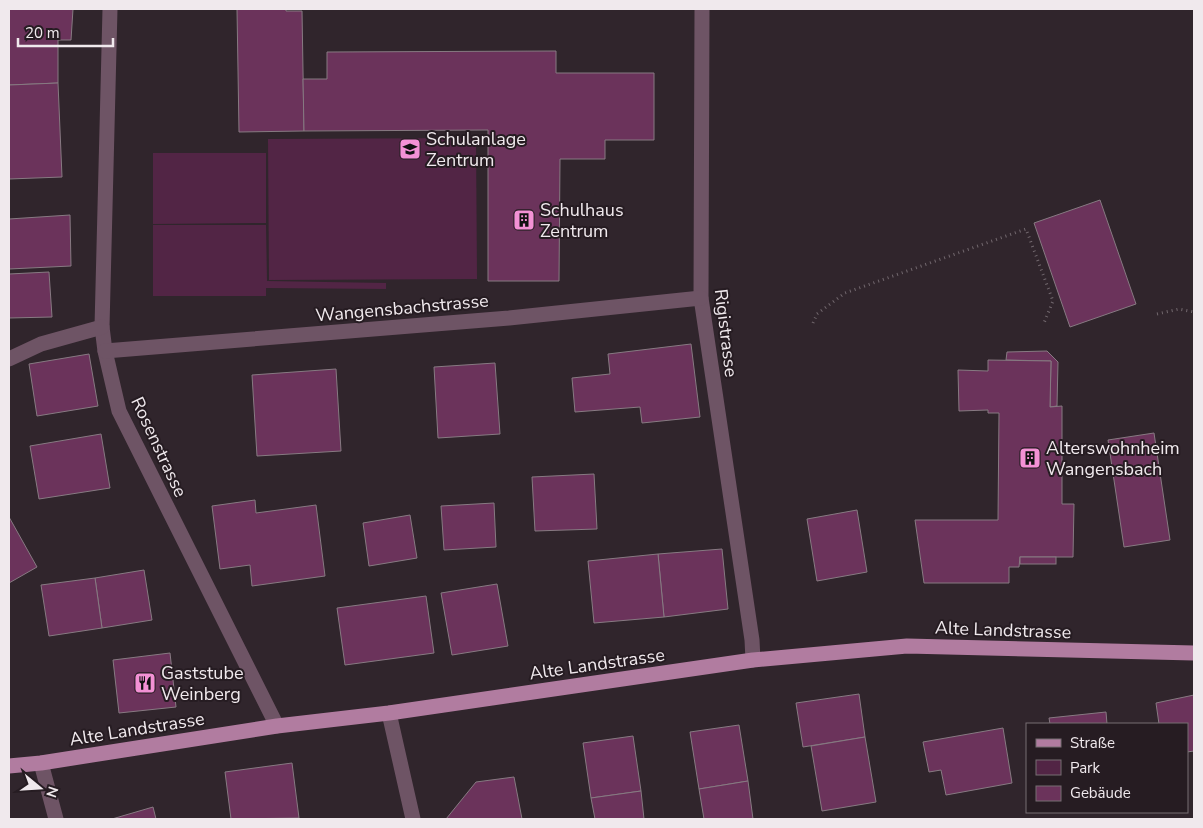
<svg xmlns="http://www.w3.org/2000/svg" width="1203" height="828" font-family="'Nunito Sans',sans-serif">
<rect width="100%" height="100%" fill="#30252c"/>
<g fill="#522545">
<path d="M 476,138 L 477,279 L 269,280 L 268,139 Z"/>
<path d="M 153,153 L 266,153 L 266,223 L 153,224 Z"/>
<path d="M 153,225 L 266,225 L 267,281 L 386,283 L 386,289 L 266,288 L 266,296 L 153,296 Z"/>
</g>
<g fill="#6b335b" stroke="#877a82">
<path d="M 9,9 L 73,9 L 71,40 L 58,40 L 58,83 L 9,85 Z"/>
<path d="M 237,9 L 286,9 L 286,11 L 302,11 L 304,131 L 239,132 Z"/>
<path d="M 556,51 L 556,73 L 654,73 L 654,140 L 605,140 L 605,159 L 560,159 L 559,281 L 488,281 L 488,130 L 304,131 L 303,79 L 327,79 L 327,52 Z"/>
<path d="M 58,83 L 62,177 L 9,179 L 9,85 Z"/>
<path d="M 1100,200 L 1136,304 L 1070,327 L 1034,223 Z"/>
<path d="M 70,215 L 71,266 L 9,269 L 9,219 Z"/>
<path d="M 49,272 L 52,317 L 9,318 L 9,274 Z"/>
<path d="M 691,344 L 700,417 L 642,423 L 640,407 L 575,412 L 572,378 L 610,374 L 608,354 Z"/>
<path d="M 1047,351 L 1058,362 L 1057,406 L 1050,407 L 1051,361 L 1006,360 L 1007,352 Z"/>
<path d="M 89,354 L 98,406 L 37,416 L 29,364 Z"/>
<path d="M 988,360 L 1051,361 L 1050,407 L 1062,406 L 1062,504 L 1074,504 L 1073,557 L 1020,557 L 1019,567 L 1009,567 L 1009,583 L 924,583 L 915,520 L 998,520 L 999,413 L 988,413 L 988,410 L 959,411 L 958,370 L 988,371 Z"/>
<path d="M 495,363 L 500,434 L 438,438 L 434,367 Z"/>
<path d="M 336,369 L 341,451 L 257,456 L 252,375 Z"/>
<path d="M 1154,433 L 1170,540 L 1124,547 L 1108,440 Z"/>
<path d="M 101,434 L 110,488 L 39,499 L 30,446 Z"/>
<path d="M 594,474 L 597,529 L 535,531 L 532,477 Z"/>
<path d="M 255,500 L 256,513 L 316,505 L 325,576 L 252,586 L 250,565 L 220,569 L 212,506 Z"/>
<path d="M 494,503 L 496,547 L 444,550 L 441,506 Z"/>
<path d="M 857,510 L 867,572 L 817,581 L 807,519 Z"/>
<path d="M 410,515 L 417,558 L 369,566 L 363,523 Z"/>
<path d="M 9,517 L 37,567 L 9,583 Z"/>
<path d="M 722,549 L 728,609 L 664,617 L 658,554 Z"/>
<path d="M 658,554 L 664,617 L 594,623 L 588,561 Z"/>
<rect x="1020" y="557" width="36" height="7"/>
<path d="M 144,570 L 152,620 L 102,628 L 95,578 Z"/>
<path d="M 95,578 L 102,628 L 49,636 L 41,585 Z"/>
<path d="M 497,584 L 508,646 L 452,655 L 441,593 Z"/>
<path d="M 426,596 L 434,653 L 345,665 L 337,608 Z"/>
<path d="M 170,653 L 176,707 L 119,713 L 113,660 Z"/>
<path d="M 859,694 L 865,737 L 803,747 L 796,703 Z"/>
<path d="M 1194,695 L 1194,751 L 1187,752 L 1187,724 L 1159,724 L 1156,703 Z"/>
<path d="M 1106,712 L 1107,724 L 1050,724 L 1049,718 Z"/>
<path d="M 739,725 L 748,781 L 699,789 L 690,732 Z"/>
<path d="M 1003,728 L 1012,783 L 946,795 L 941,770 L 929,772 L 923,742 Z"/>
<path d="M 633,736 L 641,791 L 591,798 L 583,743 Z"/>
<path d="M 865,737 L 876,802 L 822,811 L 811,746 Z"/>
<path d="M 292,763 L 299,818 L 231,819 L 225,772 Z"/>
<path d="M 514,777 L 522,819 L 446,819 L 476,782 Z"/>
<path d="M 748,781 L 753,819 L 704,819 L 699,789 Z"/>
<path d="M 641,791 L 644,819 L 595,819 L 591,798 Z"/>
<path d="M 153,807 L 156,819 L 112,819 Z"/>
</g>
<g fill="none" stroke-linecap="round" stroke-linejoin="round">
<g stroke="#72686e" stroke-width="3" stroke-dasharray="1 4" stroke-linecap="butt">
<path d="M 1157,314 L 1179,309 L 1194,312"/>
<path d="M 813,323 L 817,314 L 845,293 L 1026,229 L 1053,301 L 1044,323"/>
</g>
<g stroke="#6e5465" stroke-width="15">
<path d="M 110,9 L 102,327 L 105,351 L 119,411 L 277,726"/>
<path d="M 702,9 L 701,298 L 752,640 L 753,660"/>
<path d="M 105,351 L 509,318 L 701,298"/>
<path d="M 9,359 L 41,344 L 102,327"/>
<path d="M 389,713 L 413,819"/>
<path d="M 41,763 L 56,819"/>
</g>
<path stroke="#b17ca0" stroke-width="15" d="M 9,766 L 41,763 L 277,726 L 389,713 L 753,660 L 907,646 L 1194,653"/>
</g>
<defs>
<g id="school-square" transform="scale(1.125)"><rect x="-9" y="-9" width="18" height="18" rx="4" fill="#f391d5" stroke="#261c22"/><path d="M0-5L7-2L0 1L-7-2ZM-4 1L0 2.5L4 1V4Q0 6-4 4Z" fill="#111"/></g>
<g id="building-square" transform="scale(1.125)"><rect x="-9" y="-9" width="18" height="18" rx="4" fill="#f391d5" stroke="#261c22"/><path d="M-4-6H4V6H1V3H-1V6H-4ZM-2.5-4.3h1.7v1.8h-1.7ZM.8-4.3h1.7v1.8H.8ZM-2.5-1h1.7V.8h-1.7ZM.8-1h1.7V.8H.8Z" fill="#111"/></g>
<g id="restaurant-square" transform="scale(1.125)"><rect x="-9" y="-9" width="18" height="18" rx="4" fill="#f391d5" stroke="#261c22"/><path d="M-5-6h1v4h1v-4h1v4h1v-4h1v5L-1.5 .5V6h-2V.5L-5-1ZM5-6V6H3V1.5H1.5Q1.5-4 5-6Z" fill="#111"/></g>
</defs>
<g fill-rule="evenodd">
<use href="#school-square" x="410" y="149"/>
<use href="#building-square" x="524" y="220"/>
<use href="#building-square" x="1030" y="458"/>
<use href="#restaurant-square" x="145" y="683"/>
</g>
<g text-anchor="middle" stroke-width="4" stroke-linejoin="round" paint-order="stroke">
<g font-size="18" fill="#f0e9ed" stroke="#261c22" text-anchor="start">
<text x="426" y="145">Schulanlage<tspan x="426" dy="21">Zentrum</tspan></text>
<text x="540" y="216">Schulhaus<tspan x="540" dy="21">Zentrum</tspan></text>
<text x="1046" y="454">Alterswohnheim<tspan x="1046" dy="21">Wangensbach</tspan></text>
<text x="161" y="679">Gaststube<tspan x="161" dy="21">Weinberg</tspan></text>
</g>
<g font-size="18" fill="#f0e9ed" stroke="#261c22">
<text transform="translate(402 308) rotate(-5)" y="6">Wangensbachstrasse</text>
<text transform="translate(726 333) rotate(83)" y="6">Rigistrasse</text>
<text transform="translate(159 447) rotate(65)" y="6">Rosenstrasse</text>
<text transform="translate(1003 630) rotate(2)" y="6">Alte Landstrasse</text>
<text transform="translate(597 664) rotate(-8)" y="6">Alte Landstrasse</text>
<text transform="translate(137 729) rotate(-9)" y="6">Alte Landstrasse</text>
</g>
</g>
<rect width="1203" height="828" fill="none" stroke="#f0e9ed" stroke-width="20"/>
<rect x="1026" y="723" width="162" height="90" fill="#261c22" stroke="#776e73"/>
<rect x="1036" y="739" width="25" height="8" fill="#b17ca0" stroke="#776e73"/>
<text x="1070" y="748" font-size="15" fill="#f0e9ed">Straße</text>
<rect x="1036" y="760" width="25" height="15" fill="#522545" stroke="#776e73"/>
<text x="1070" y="773" font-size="15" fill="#f0e9ed">Park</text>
<rect x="1036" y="786" width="25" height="15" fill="#6b335b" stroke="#776e73"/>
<text x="1070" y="798" font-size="15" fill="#f0e9ed">Gebäude</text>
<g transform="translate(40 788) rotate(108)" stroke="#261c22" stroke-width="4" paint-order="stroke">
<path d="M0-4L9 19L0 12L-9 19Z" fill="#f0e9ed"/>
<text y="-8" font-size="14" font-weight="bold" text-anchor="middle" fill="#f0e9ed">N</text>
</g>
<path d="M18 38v8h95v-8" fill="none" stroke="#f0e9ed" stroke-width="2.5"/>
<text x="25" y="38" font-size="15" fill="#f0e9ed" stroke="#261c22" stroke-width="4" paint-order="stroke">20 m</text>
</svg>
